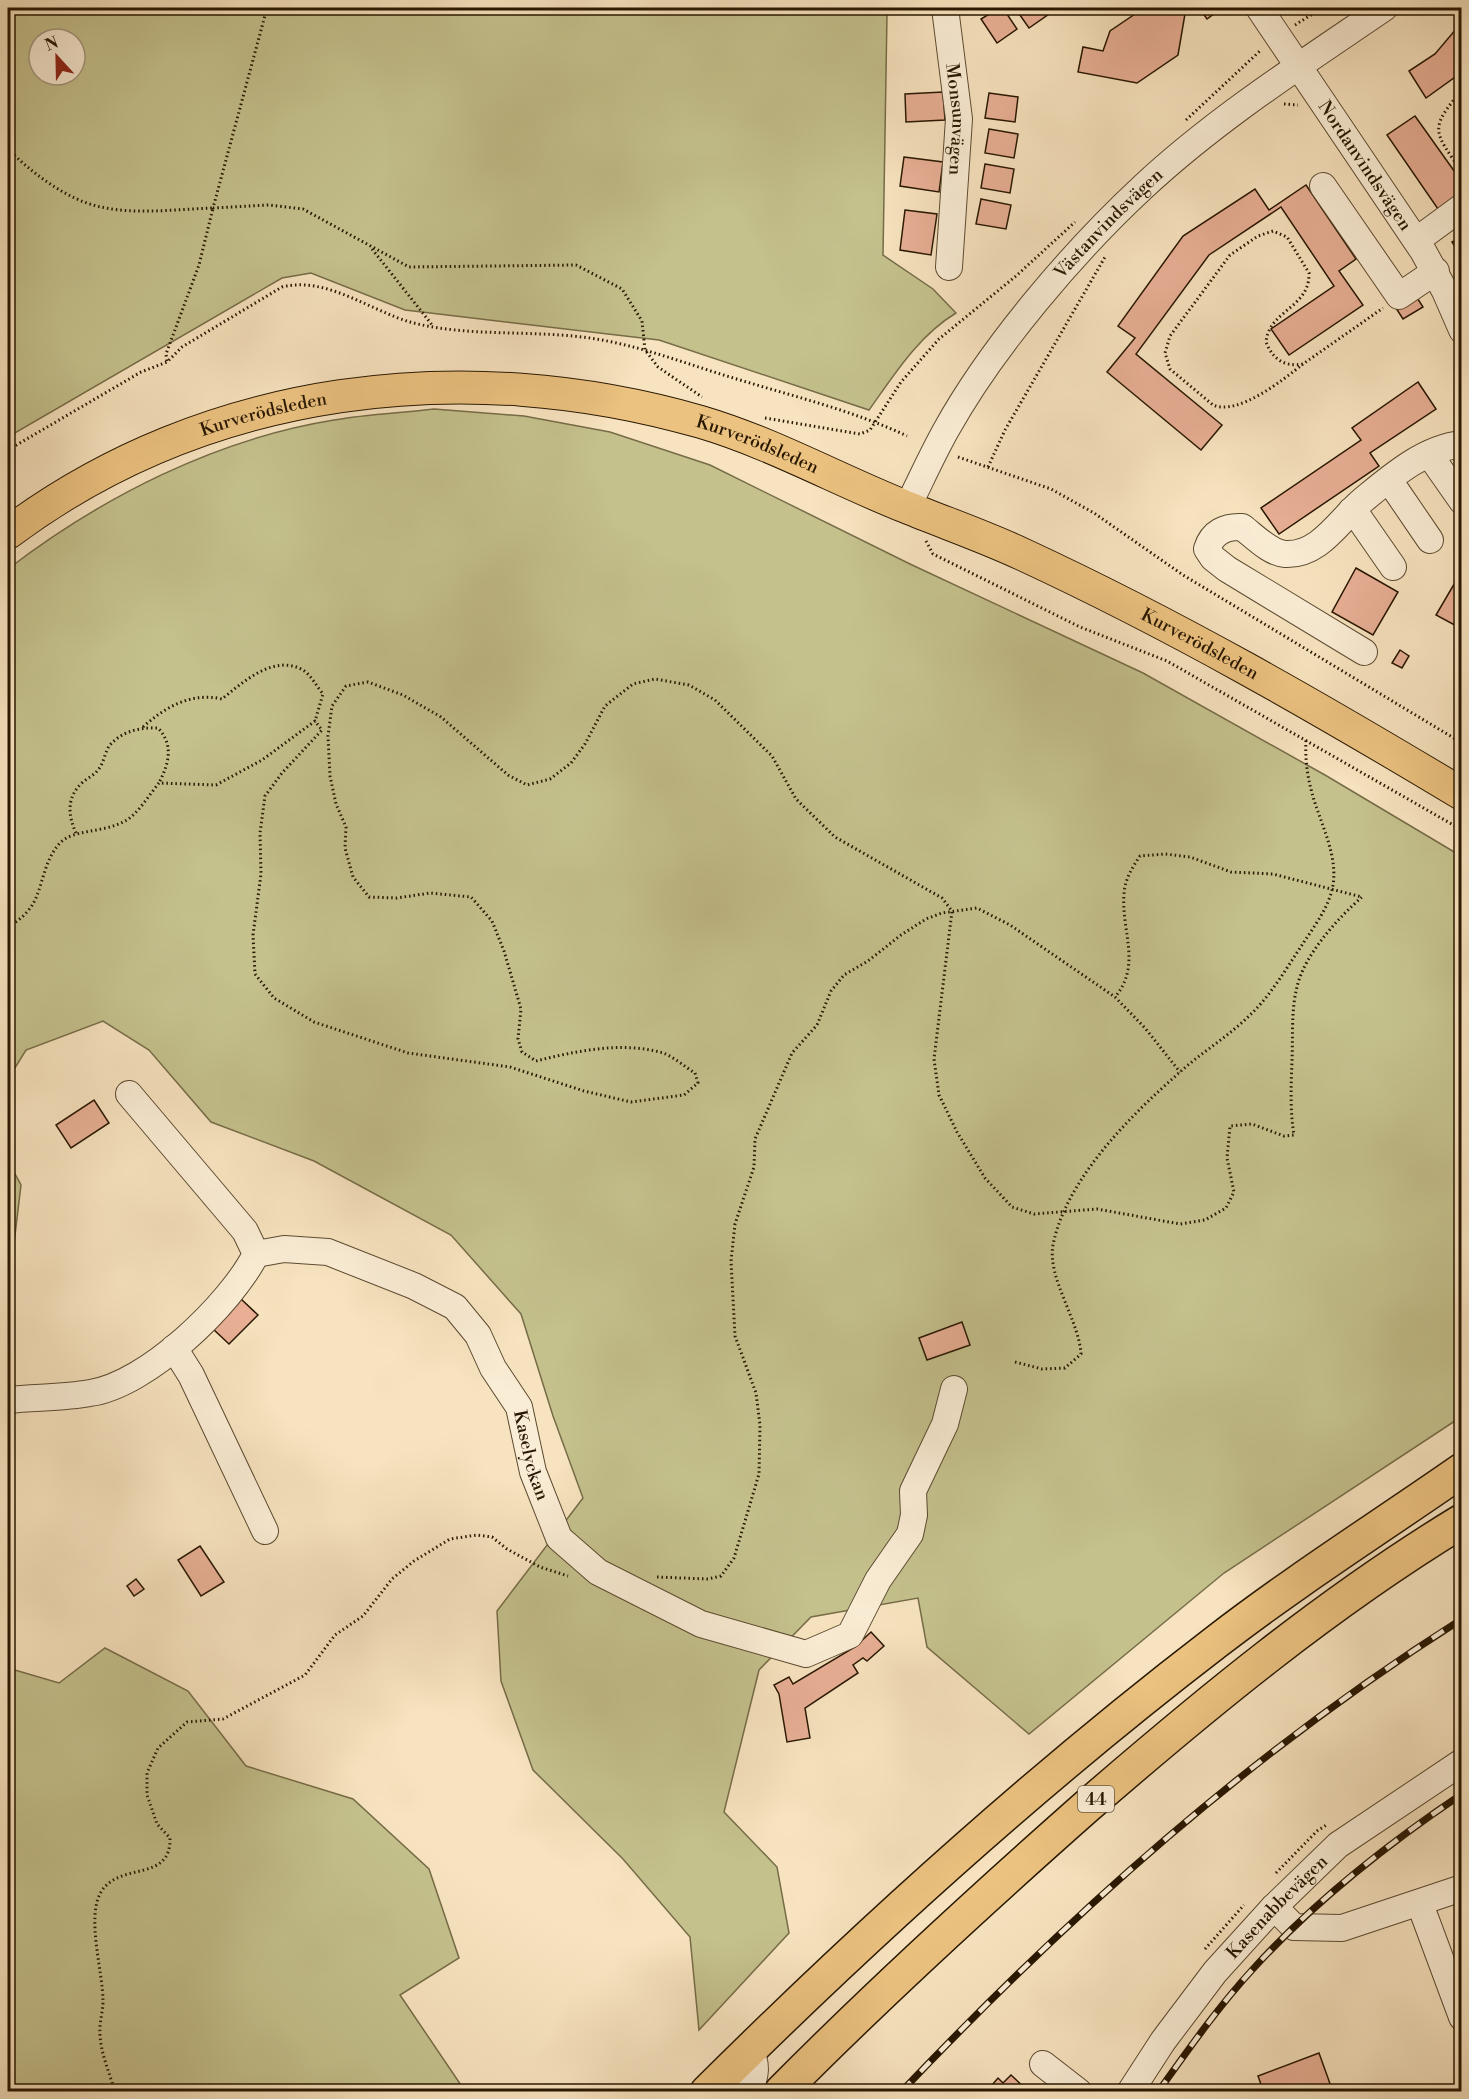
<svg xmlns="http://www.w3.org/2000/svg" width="1469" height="2099" font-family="'Libre Bodoni',serif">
<rect width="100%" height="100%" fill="#f7e3bf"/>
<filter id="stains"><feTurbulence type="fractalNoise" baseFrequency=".00333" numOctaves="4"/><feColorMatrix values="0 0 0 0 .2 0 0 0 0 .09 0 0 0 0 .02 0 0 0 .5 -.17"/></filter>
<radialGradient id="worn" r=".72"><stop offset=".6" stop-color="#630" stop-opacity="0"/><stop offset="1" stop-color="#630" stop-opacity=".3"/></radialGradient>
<g fill="#c4c18d" stroke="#766c47" stroke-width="1.5" fill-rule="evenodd">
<path d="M 8,8 L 869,8 L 887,14 L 883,255 L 933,289 L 956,313 C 918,336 894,375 869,410 L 659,340 L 405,310 L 311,273 L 282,278 L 8,437 ZM 39,39 L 75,39 L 75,75 L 39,75 Z"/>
<path d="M 434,409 L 524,416 L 610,432 L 710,465 L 910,564 L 1143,673 L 1325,775 L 1461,856 L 1461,1417 L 1224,1573 L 1029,1734 L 927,1647 L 918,1598 L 811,1617 L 759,1670 L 724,1812 L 777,1867 L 789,1933 L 699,2030 L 690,1937 L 623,1859 L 533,1770 L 501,1681 L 497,1611 L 583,1498 L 553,1416 L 521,1314 L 451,1235 L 314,1161 L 211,1122 L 149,1050 L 103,1021 L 26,1050 L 8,1079 L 8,569 C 102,497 216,439 334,420 C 367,414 401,413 434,409 Z"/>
<path d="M 8,1161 L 21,1185 L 8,1294 Z"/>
<path d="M 105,1648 L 188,1691 L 246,1766 L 353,1799 L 429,1869 L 459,1958 L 400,1995 L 465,2091 L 8,2091 L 8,1668 L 59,1683 Z"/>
</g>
<g fill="#e8af95" stroke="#281701" stroke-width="1.5">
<path d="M 999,8 L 1003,8 L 1017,29 L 997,43 L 981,19 Z"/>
<path d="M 1015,8 L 1044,8 L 1049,14 L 1029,28 Z"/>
<path d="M 1144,8 L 1186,8 L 1178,55 L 1137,83 L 1078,72 L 1083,47 L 1103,51 L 1110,31 Z"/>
<path d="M 1199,8 L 1211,8 L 1215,13 L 1207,19 Z"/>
<path d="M 1462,22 L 1462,72 L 1426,98 L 1409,71 L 1435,54 Z"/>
<path d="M 943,92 L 945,120 L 906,122 L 905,94 Z"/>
<path d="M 989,93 L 1018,97 L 1015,122 L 985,118 Z"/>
<path d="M 1415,116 L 1462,182 L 1462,193 L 1438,209 L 1387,135 Z"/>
<path d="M 989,129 L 1018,134 L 1014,158 L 985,153 Z"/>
<path d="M 904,157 L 943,162 L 939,192 L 900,186 Z"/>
<path d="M 985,164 L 1014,169 L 1010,193 L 981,188 Z"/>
<path d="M 1306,185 L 1356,259 L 1339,271 L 1363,305 L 1289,355 L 1271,329 L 1334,286 L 1281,207 L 1209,255 L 1136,354 L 1222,425 L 1201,450 L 1107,372 L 1135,338 L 1118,326 L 1183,236 L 1255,189 L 1269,210 Z"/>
<path d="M 981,199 L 1011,205 L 1006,229 L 976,224 Z"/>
<path d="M 905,210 L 937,214 L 931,255 L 900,250 Z"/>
<path d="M 1462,236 L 1462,256 L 1461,256 L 1452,242 Z"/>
<path d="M 1414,293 L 1423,307 L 1403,319 L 1394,305 Z"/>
<path d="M 1418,382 L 1436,409 L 1370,453 L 1379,466 L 1279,534 L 1261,508 L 1361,440 L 1352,428 Z"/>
<path d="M 1356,568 L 1398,592 L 1373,635 L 1332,612 Z"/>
<path d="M 1460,574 L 1462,575 L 1462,629 L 1436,615 Z"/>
<path d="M 1400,650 L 1409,656 L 1402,668 L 1392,663 Z"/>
<path d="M 94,1100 L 109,1123 L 71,1148 L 56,1125 Z"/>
<path d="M 241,1299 L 258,1315 L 229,1344 L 212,1328 Z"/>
<path d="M 962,1322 L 970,1345 L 927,1360 L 919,1338 Z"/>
<path d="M 200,1546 L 224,1582 L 201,1596 L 178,1560 Z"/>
<path d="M 136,1579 L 144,1589 L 134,1596 L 127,1586 Z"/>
<path d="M 871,1632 L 884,1646 L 867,1661 L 863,1658 L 853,1665 L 858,1673 L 805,1708 L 810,1738 L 787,1742 L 779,1694 L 774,1685 L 789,1677 L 793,1684 L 855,1647 Z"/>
<path d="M 1319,2053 L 1333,2092 L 1259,2092 L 1263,2090 L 1258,2076 Z"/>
<path d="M 1011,2075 L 1026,2089 L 1024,2092 L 986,2092 L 998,2078 L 1003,2083 Z"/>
</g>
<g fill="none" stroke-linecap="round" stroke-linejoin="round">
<g stroke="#5c4a30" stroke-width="28">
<g id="minor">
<path id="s1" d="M 945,8 L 959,119 L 949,267"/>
<path id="s2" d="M 1259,8 L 1423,251 L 1445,291 L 1462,330"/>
<path d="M 1323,186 L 1399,296 L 1436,271"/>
<path d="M 1417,240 L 1462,207"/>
<path d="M 1429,454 L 1462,501"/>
<path d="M 1389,480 L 1430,540"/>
<path id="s3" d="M 907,508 C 920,482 932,455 946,430 C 992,347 1073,252 1143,187 C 1216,119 1302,64 1384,8"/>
<path d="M 1351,511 L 1359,518 L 1393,567"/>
<path d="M 1364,652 L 1227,569 L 1213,558 L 1207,549 C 1212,532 1226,526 1242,527 C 1254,536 1270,553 1285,554 C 1320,556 1340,519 1363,500 C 1391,477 1424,448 1462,444"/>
<path d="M 129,1094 L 245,1231 L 256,1254"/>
<path id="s4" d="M 256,1254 L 284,1249 L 328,1252 L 414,1286 L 455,1307 L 478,1335 L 493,1368 L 519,1407 L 533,1472 L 559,1538 L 598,1572 L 701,1624 L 806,1654 L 850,1635 L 878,1580 L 910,1534 L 914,1515 L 913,1491 L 945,1424 L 954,1389"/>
<path d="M 174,1348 L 191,1375 L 265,1531"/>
<path d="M 8,1400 C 35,1397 63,1398 90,1393 C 147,1385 231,1304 256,1254"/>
<path d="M 1420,1904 L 1462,2017"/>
<path d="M 1274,1907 L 1294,1927 L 1342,1928 L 1462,1888"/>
<path d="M 1043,2064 L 1079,2092"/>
<path d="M 748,2092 C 756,2077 758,2064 749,2049"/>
<path id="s5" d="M 1130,2092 L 1163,2041 L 1215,1972 L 1274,1907 L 1338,1845 L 1462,1762"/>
</g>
</g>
<g stroke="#281701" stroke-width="34">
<g id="major">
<path id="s6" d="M 8,533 C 207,384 465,354 701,422 C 772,443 838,480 906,507 C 945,523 986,537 1024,555 C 1175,625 1319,708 1462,794"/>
</g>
</g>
<g stroke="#281701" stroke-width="36">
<g id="highway">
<path d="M 707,2092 C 868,1932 1036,1780 1216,1642 C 1295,1581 1380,1527 1462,1470"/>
<path d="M 781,2092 C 879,1993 982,1899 1086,1807 C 1205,1704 1327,1603 1462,1521"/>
</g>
</g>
<g stroke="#281701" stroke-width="3" stroke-dasharray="1.5 3" stroke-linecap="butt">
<path d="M 267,8 L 213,208 L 269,205 L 303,209 L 409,267 L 576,265 L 622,289 L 642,321 L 645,350 L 658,367 L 702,397"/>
<path d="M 1295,25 L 1322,8"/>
<path d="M 1462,90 C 1428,130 1434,131 1462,172"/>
<path d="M 1284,104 L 1298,105"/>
<path d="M 1186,120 L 1261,50"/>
<path d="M 8,149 C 32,173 67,200 101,207 C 137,215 177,209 213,208 L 199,265 L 166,354 L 167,362"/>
<path d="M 372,249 L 433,326"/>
<path d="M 1303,364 C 1283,380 1238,416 1213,405 L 1170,369 L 1165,353 L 1170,336 L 1230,255 L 1258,236 L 1273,231 L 1287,237 L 1309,273 C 1310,308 1269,310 1266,342 C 1273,360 1285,367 1303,364 L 1383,308"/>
<path d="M 765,418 L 860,434 L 870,430 L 901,382 L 939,339 L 1016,276 L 1075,222"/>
<path d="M 8,450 L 141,372 L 167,362 L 182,347 L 282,287 C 326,276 369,310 410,322 C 468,338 536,329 596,339 C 645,347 692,366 740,380 C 796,397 854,411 907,436"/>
<path d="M 958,457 L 1051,489 L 1094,513 L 1183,575 L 1462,743"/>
<path d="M 988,467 L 1005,430 L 1105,257"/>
<path d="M 926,541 L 933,554 L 1080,627 L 1167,661 L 1462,830"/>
<path d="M 143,727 C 165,707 191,692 222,699 C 243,682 273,655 301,669 C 310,673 317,687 323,694 L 315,721"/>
<path d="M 76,833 C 68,815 66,797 83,782 C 88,778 94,775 98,770 C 104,763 105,751 110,745 C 122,731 141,727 158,728 C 174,745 169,763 159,783"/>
<path d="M 8,927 C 14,923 21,919 26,913 C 44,895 40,865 60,843 C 73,829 104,833 125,821 C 138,814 149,795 159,783 L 216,785 L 262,760 L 315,721 L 322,730 L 282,773 L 265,796 L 260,833 L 261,874 L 253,935 L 255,974 L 274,998 L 314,1022 L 408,1053 L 510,1067 L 584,1091 L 631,1102 L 684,1095 L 698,1083 L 695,1073 C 685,1067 674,1057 663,1053 C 623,1041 576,1051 536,1061 L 522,1052 L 518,1039 L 521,1009 L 504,951 L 492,921 L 471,897 L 430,893 L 397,898 L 369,897 L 353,877 L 345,848 L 346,827 L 336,804 L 330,776 L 328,736 L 332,706 L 346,686 L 368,682 L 403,695 L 441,717 L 508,775 L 527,785 L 550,779 L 571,763 L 585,744 L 605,706 L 633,684 L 655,679 L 689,685 L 715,700 L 772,756 L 796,799 L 835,837 L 942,898 L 952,911 L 934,1059 L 939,1095 L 957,1132 L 985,1178 L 1012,1207 L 1034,1214 L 1097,1209 L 1180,1224 L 1205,1220 L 1226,1208 L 1234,1192 L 1227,1158 L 1230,1126 L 1252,1124 L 1284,1136 L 1294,1135 C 1290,1111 1291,1086 1292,1061 C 1293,1037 1291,1010 1297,987 C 1304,955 1338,918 1362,897 L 1273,874 L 1231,872 L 1190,857 L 1165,854 L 1140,856 C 1132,868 1125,879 1124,894 C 1121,931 1142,965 1115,997"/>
<path d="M 1015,1362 L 1042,1369 L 1065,1368 L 1081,1354 C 1079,1320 1047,1278 1053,1245 C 1066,1179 1131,1115 1180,1072 C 1202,1052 1229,1036 1250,1015 C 1271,995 1286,969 1302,945 C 1313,928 1327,910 1332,890 C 1340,858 1320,823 1312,793 C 1307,775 1305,758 1306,739"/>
<path d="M 657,1577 L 708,1579 L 721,1576 L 734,1558 L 759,1474 L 760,1425 L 756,1393 L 735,1336 L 731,1261 L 735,1224 L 754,1167 L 755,1139 L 792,1053 L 817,1025 L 831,991 L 844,975 L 868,961 L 901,935 L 926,919 L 942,913 L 977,908 L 1010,925 L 1115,997 L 1145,1028 L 1180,1072"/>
<path d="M 1276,1873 L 1317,1831 L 1328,1824"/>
<path d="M 1205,1949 L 1244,1905"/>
<path d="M 115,2092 C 110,2074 100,2052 100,2033 C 99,2023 103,2012 103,2001 C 103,1972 86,1917 101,1892 C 120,1861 171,1883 170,1838 L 157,1824 L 147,1795 L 147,1773 L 158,1748 L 187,1722 L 223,1719 L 305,1675 L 335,1635 L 363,1616 L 392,1579 L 414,1561 L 450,1539 L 477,1535 L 492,1537 L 507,1549 L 540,1567 L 568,1576"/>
</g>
<use href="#minor" stroke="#faedd5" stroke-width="26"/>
<use href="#major" stroke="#ecc280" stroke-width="32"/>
<use href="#highway" stroke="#ecc280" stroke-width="33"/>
<g stroke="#281701" stroke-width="7">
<g id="rail">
<path d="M 901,2092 C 1072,1912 1252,1752 1462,1619"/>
<path d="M 1158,2092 C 1188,2050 1218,2007 1253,1969 C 1314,1902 1386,1845 1462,1794"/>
</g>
</g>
<use href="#rail" stroke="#faedd5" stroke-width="4.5" stroke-dasharray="14" stroke-linecap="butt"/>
</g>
<g text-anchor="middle" stroke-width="5" stroke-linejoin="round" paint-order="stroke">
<rect fill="#faedd5" stroke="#675741" stroke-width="1.5" x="1078" y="1786" width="36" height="26" rx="4.5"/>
<g font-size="16" font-weight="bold" fill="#281701">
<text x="1096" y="1805">44</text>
</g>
<g font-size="18" fill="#281701" stroke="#faedd5">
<text dy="6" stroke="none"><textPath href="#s1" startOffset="112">Monsunvägen</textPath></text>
<text dy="6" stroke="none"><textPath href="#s2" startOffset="190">Nordanvindsvägen</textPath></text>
<text dy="6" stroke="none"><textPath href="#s3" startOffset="351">Västanvindsvägen</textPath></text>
<text dy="6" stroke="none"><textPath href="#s6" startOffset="284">Kurverödsleden</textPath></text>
<text dy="6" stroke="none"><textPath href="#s6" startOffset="788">Kurverödsleden</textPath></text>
<text dy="6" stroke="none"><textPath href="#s6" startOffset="1274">Kurverödsleden</textPath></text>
<text dy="6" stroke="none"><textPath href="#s4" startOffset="380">Kaselyckan</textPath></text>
<text dy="6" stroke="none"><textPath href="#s5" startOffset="237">Kasenabbevägen</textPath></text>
</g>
</g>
<rect width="1469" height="2099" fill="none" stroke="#f7e3bf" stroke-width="30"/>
<rect x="9" y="9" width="1451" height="2081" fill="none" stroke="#281701" stroke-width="3"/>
<rect x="15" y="15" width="1439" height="2069" fill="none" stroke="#281701" stroke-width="1.5"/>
<g transform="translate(57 57) rotate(338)"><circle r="28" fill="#faedd5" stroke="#a69780" stroke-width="1.5"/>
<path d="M0-4.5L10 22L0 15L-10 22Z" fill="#8f2418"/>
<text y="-9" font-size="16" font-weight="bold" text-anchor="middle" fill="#281701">N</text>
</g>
<rect width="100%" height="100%" filter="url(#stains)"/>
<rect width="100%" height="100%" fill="url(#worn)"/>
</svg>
